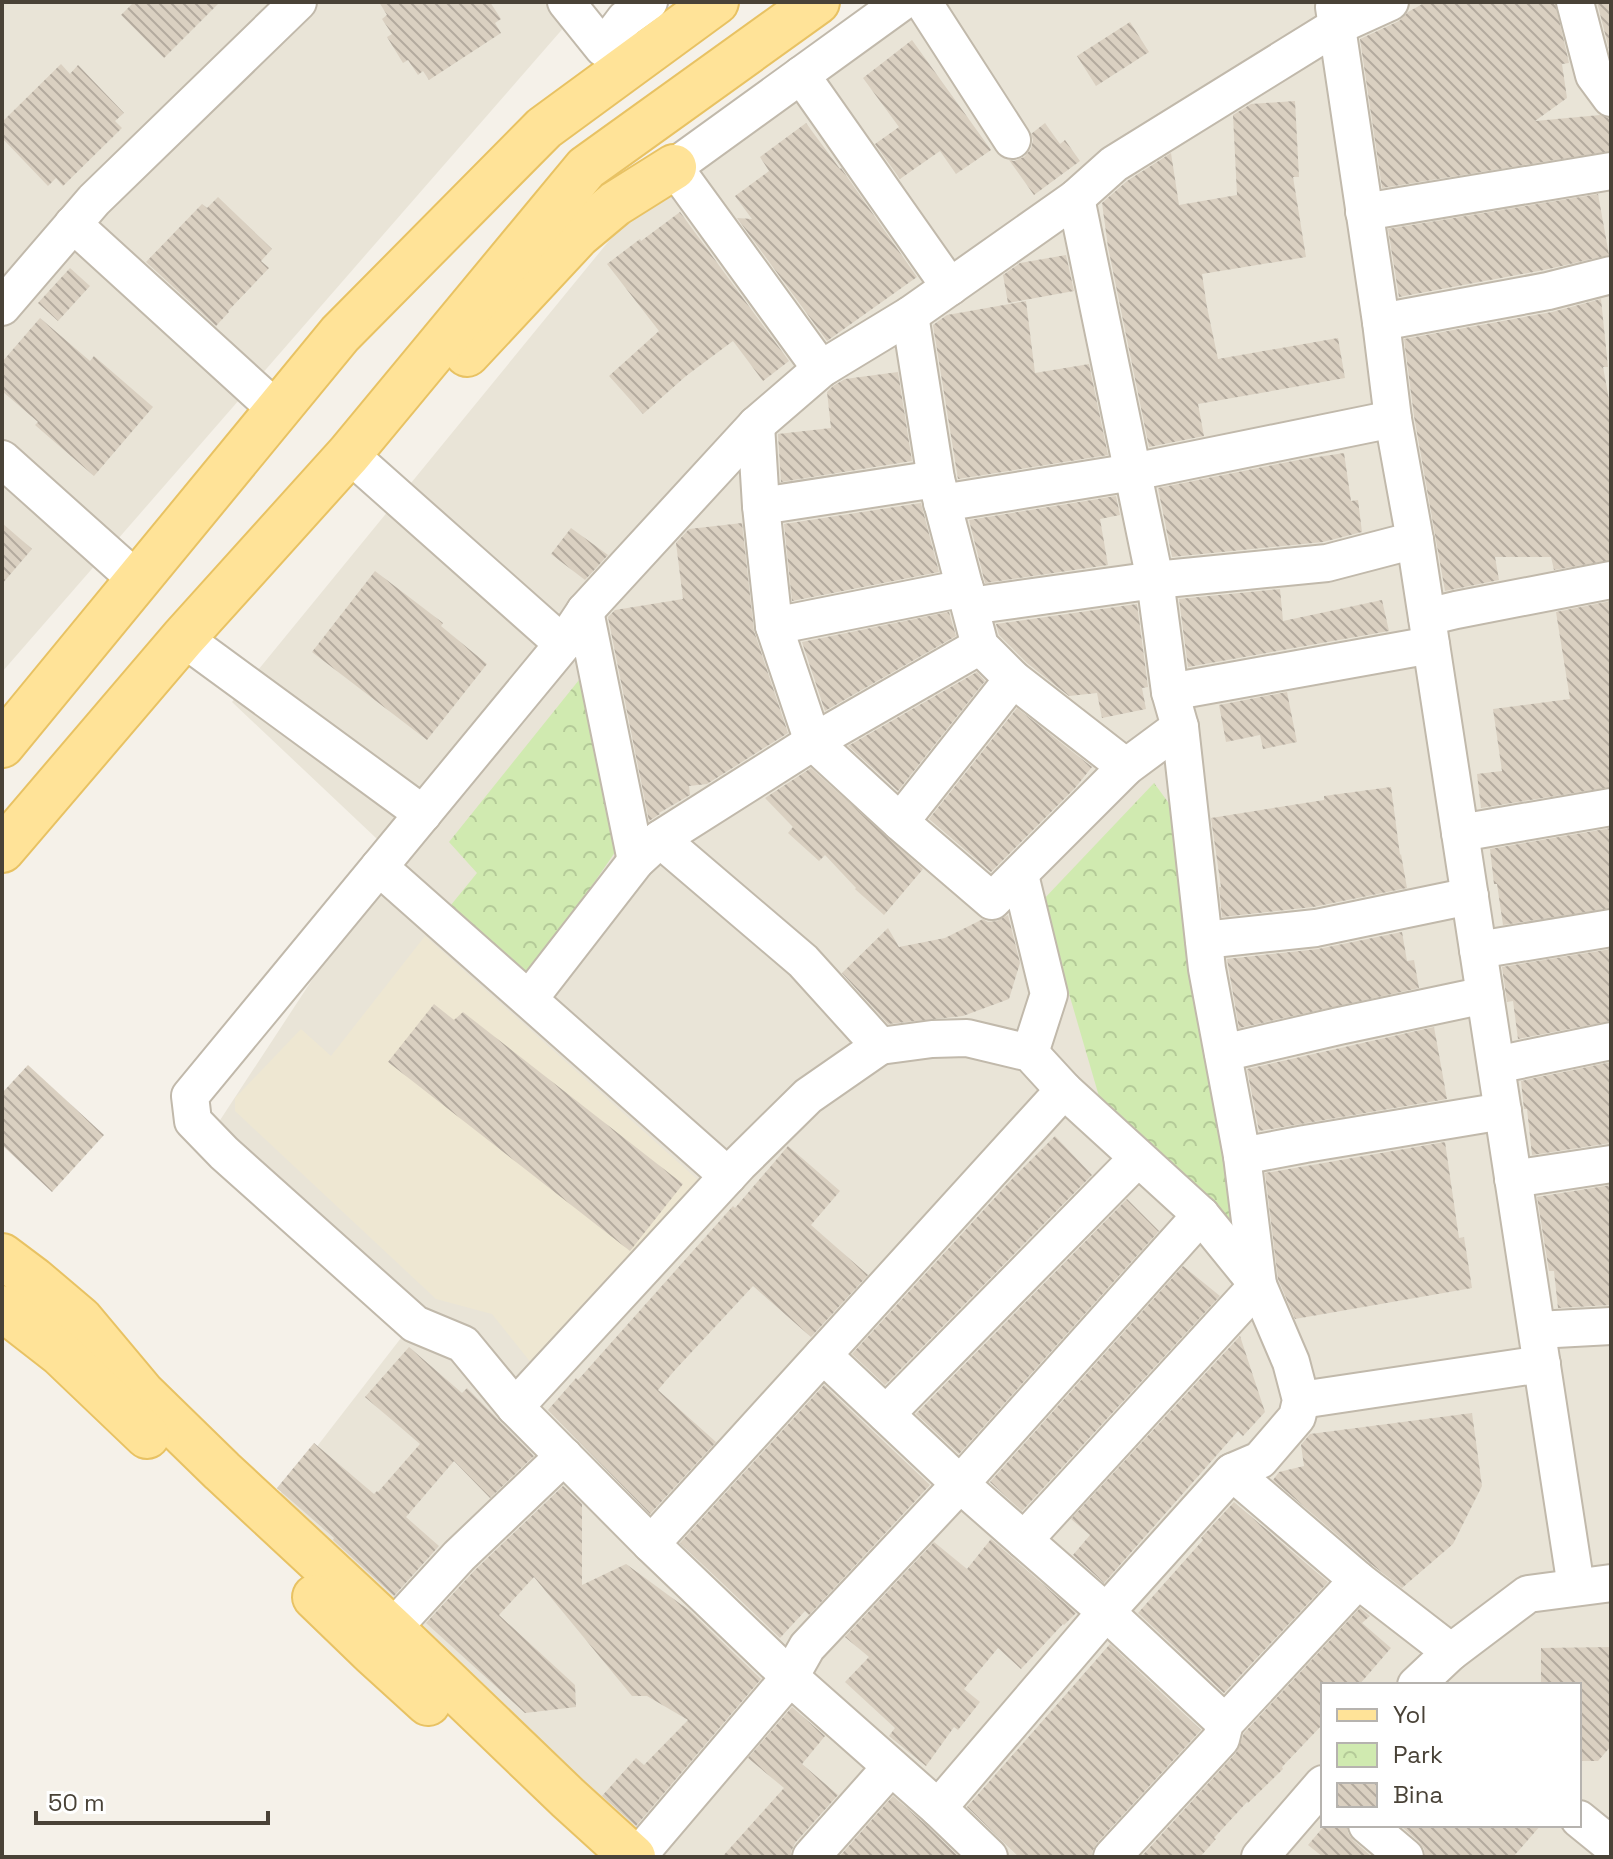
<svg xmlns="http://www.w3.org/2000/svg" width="1613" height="1859" font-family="'Space Grotesk',sans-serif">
<defs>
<pattern id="park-crowns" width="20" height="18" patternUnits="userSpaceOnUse" patternTransform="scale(2)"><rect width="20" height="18" fill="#d0eab0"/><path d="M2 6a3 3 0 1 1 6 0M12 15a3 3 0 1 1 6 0" fill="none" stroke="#b4ca98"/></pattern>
<pattern id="building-back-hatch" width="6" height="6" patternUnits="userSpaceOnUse" patternTransform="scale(2)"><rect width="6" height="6" fill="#dad0c1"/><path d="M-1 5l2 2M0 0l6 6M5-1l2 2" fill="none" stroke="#b3aa9e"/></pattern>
</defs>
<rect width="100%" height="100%" fill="#f5f1e9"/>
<g fill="#e9e4d7" fill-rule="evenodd">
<path d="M 2,2 L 586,2 L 2,672 Z"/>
<path d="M 908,2 L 1611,2 L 1611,1857 L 641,1857 L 260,1520 L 418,1316 L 209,1137 L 394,855 L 232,702 L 693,138 ZM 1323,1685 L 1579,1685 L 1579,1825 L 1323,1825 Z"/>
</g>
<path fill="#eee7d2" d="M 425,936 L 707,1188 L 540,1374 L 492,1314 L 436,1299 L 235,1111 L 235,1098 L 301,1029 L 331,1056 Z"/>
<g fill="url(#park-crowns)">
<path d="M 591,665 L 620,845 L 525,983 L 442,916 L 477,873 L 449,842 Z"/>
<path d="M 1154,783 L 1196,840 L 1250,1222 L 1231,1223 L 1105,1117 L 1042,901 Z"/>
</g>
<g fill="url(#building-back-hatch)">
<path d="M 134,2 L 220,2 L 164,58 L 121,15 Z"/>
<path d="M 379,2 L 490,2 L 501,19 L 495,23 L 501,33 L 429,80 L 423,71 L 418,75 L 408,60 L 403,63 L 387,37 L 392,34 L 382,19 L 387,15 Z"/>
<path d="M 1426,2 L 1555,2 L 1569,63 L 1562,64 L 1567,98 L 1535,121 L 1600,115 L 1611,119 L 1611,151 L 1382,188 L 1360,39 L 1399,21 L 1408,12 Z"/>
<path d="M 1597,2 L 1611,2 L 1611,57 Z"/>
<path d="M 1130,22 L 1149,52 L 1096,86 L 1077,56 Z"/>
<path d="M 912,40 L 991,150 L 956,174 L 940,151 L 900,179 L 875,144 L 899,127 L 863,78 Z"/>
<path d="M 61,64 L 70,74 L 78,65 L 124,113 L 115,121 L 122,128 L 63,186 L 56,178 L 48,186 L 2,138 L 2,122 Z"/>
<path d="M 1295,101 L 1299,177 L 1293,177 L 1306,257 L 1202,274 L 1207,307 L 1218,359 L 1338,338 L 1345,378 L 1198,404 L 1204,436 L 1149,447 L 1108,247 L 1102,203 L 1127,181 L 1171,153 L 1179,205 L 1237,195 L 1233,115 L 1251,104 Z"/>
<path d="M 806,123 L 840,169 L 841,168 L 917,277 L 827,341 L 737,218 L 752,219 L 735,196 L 769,171 L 760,157 Z"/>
<path d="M 1045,123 L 1060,144 L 1065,140 L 1080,161 L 1034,195 L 1009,160 L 1014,161 L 1024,157 L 1031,149 L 1033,140 L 1031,134 Z"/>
<path d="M 1598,194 L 1609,255 L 1544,270 L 1399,297 L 1388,229 Z"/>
<path d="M 218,197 L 272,249 L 261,261 L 269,268 L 228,311 L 229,312 L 216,326 L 146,262 L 202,204 L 207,208 Z"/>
<path d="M 680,212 L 789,361 L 763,381 L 733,341 L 686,376 L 643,414 L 609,376 L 659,331 L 607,264 L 640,239 L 641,241 Z"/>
<path d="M 1066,255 L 1074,291 L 1008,303 L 1003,275 L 1020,263 Z"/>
<path d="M 70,268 L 90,286 L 58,321 L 38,303 Z"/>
<path d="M 1601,299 L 1608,367 L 1603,367 L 1611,410 L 1611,560 L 1554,570 L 1551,557 L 1495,557 L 1499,580 L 1445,591 L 1414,416 L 1404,339 L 1552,312 Z"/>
<path d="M 1026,301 L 1035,373 L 1089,364 L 1108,455 L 958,479 L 933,325 L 947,315 Z"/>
<path d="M 40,318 L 90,361 L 94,356 L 153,407 L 94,476 L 35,425 L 38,422 L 2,391 L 2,362 Z"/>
<path d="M 898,372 L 912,461 L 781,482 L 778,434 L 831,428 L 827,392 L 833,386 L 845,379 Z"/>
<path d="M 1344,453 L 1351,501 L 1358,500 L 1362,532 L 1323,542 L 1172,557 L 1158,488 L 1298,460 Z"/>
<path d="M 1116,496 L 1120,515 L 1100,519 L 1108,565 L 985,583 L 969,520 Z"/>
<path d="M 921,503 L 939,572 L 792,601 L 784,524 Z"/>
<path d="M 2,523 L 32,549 L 2,584 Z"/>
<path d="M 742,523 L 754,631 L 788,733 L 707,784 L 689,786 L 690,795 L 659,813 L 660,814 L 649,821 L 608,617 L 615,610 L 683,599 L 676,543 L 689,529 Z"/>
<path d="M 571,528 L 608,555 L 585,580 L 551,554 Z"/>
<path d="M 375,571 L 443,623 L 441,626 L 487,664 L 427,740 L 312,652 Z"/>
<path d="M 1280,589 L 1283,621 L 1382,600 L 1389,631 L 1188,667 L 1179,599 Z"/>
<path d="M 1611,601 L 1611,787 L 1481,808 L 1477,774 L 1502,771 L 1493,709 L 1570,699 L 1556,612 Z"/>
<path d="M 1137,604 L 1148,687 L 1142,688 L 1146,709 L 1102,718 L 1097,693 L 1069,696 L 1027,663 L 999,635 L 996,624 Z"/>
<path d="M 949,612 L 956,636 L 825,711 L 802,642 Z"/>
<path d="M 977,672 L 985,681 L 898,791 L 848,746 Z"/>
<path d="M 1287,692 L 1297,742 L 1263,749 L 1260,735 L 1226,742 L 1219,705 Z"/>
<path d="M 1017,708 L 1092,767 L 1075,788 L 991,872 L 929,819 Z"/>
<path d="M 811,768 L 923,869 L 884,915 L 855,889 L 856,888 L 825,855 L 819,861 L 788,833 L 793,827 L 765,798 Z"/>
<path d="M 1391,787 L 1400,855 L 1401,854 L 1407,888 L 1313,907 L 1222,917 L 1219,887 L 1221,887 L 1211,818 L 1324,800 L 1324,796 Z"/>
<path d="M 1611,828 L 1611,908 L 1503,925 L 1497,884 L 1494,884 L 1490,849 Z"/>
<path d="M 1008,915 L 1020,963 L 1009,999 L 963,1016 L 888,1024 L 842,973 L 888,928 L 899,947 L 945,938 L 983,919 L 988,922 L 997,921 Z"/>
<path d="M 1402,932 L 1407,961 L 1414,960 L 1419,988 L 1239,1028 L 1227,959 L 1318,949 Z"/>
<path d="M 1611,949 L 1611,1021 L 1518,1039 L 1513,1001 L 1507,1002 L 1502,967 Z"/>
<path d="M 434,1004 L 454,1020 L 463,1012 L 683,1184 L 630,1251 L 388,1062 Z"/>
<path d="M 1434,1027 L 1447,1099 L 1259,1131 L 1247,1069 Z"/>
<path d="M 1611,1062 L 1611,1143 L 1532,1155 L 1527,1109 L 1524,1109 L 1521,1081 Z"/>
<path d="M 28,1065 L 104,1135 L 52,1192 L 2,1145 L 2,1093 Z"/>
<path d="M 1055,1136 L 1092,1175 L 885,1385 L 852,1354 L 1013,1178 Z"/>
<path d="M 1445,1142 L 1459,1238 L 1464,1237 L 1472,1288 L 1295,1319 L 1278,1279 L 1265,1173 Z"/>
<path d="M 788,1146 L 840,1191 L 811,1225 L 868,1275 L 811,1337 L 753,1286 L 675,1370 L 658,1390 L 716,1442 L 650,1514 L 548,1410 L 576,1378 L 578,1380 L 733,1206 L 735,1208 Z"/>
<path d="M 1611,1185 L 1611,1305 L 1558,1308 L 1554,1271 L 1549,1271 L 1537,1197 Z"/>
<path d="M 1127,1199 L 1159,1231 L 959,1454 L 916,1414 Z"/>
<path d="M 1183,1266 L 1220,1296 L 1022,1511 L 990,1482 Z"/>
<path d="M 1240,1336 L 1265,1412 L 1243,1436 L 1238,1431 L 1104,1583 L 1073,1555 L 1090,1535 L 1071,1519 Z"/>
<path d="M 409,1347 L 462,1393 L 467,1388 L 534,1456 L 490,1498 L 454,1461 L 406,1517 L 439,1546 L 394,1596 L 333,1540 L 334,1538 L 277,1488 L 314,1443 L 374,1494 L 377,1491 L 378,1492 L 420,1444 L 365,1397 Z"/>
<path d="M 824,1385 L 930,1485 L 809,1615 L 805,1611 L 780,1638 L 680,1543 Z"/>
<path d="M 1472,1413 L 1482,1486 L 1453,1544 L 1402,1588 L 1371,1564 L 1273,1480 L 1279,1472 L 1304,1466 L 1301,1445 L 1310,1434 Z"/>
<path d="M 563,1486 L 582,1504 L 582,1585 L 626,1564 L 690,1611 L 761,1679 L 636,1826 L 602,1796 L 636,1758 L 644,1765 L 688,1720 L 647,1696 L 632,1696 L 534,1577 L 499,1615 L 575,1685 L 576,1707 L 525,1713 L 426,1623 L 474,1571 Z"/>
<path d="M 1234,1502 L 1328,1582 L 1224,1693 L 1138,1613 L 1203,1540 L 1201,1538 Z"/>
<path d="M 991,1539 L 1076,1613 L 1064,1625 L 1063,1624 L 1021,1669 L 998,1648 L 964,1689 L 980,1702 L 958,1730 L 954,1727 L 926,1766 L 889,1736 L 895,1728 L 845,1682 L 869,1657 L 845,1637 L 934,1542 L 967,1569 Z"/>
<path d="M 1360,1608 L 1370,1616 L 1362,1623 L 1391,1648 L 1359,1685 L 1323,1685 L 1323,1724 L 1282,1767 L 1283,1769 L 1248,1803 L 1247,1802 L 1214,1838 L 1216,1839 L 1200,1857 L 1141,1857 L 1236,1753 L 1244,1733 Z"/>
<path d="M 1110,1644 L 1201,1730 L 1097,1843 L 1092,1852 L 1092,1857 L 1019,1857 L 967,1807 Z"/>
<path d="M 1611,1647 L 1611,1746 L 1598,1761 L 1579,1761 L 1579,1685 L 1541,1685 L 1541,1648 Z"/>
<path d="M 792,1707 L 825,1736 L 802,1764 L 838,1795 L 795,1843 L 791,1852 L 791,1857 L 722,1857 L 784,1788 L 748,1758 Z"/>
<path d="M 893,1796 L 924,1823 L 959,1857 L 839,1857 Z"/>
<path d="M 1325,1825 L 1347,1825 L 1348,1833 L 1353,1840 L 1372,1857 L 1323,1857 L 1308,1845 Z"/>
<path d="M 1400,1825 L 1541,1825 L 1513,1857 L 1425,1857 L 1424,1849 L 1419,1842 Z"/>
</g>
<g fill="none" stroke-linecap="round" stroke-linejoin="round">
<g stroke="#c1b9ab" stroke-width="40">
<g id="minor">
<path d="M 566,2 L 603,48 L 625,19 L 649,2"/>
<path d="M 923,2 L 1012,140"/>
<path d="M 1575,2 L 1594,75 L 1611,98"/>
<path d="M 1334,7 L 1381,322 L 1393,419 L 1415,540 L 1576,1587"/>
<path d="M 801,75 L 950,287"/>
<path d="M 1076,198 L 1155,580 L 1170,692"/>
<path d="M 1364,212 L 1611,171"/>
<path d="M 73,224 L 277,410"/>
<path d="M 2,307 L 94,200 L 298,2"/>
<path d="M 910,315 L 936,479 L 980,646 L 1013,679 L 1126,767"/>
<path d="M 1381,322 L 1548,291 L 1611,275"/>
<path d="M 821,369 L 674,167 L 902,2"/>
<path d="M 756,425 L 761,506 L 774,626 L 813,742 L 900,822 L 992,901 L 1126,767 L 1180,727 L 1170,692 L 1431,645"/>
<path d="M 349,454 L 563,644"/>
<path d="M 2,459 L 137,580"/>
<path d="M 942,503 L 1133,472 L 1393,419"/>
<path d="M 761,506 L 936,479"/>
<path d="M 970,606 L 1155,580 L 1327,563 L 1415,540"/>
<path d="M 585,611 L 636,861"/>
<path d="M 1427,617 L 1456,610 L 1611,580"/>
<path d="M 774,626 L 965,588"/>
<path d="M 183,638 L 423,814"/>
<path d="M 1180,727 L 1207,969 L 1242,1156 L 1305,1144 L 1503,1111"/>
<path d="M 900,822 L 1013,679"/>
<path d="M 1460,833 L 1611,807"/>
<path d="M 379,867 L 728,1176"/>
<path d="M 1020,875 L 1049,994 L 1030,1053"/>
<path d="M 1204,940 L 1316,928 L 1470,896"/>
<path d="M 1478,950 L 1611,928"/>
<path d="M 529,999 L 636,861 L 660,839 L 813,742 L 980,646"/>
<path d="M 880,1046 L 932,1039 L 967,1038 L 1030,1053 L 1064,1090"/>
<path d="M 1223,1053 L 1339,1026 L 1485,995"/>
<path d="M 1496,1065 L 1611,1041"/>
<path d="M 1513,1179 L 1611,1164"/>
<path d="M 1537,1330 L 1611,1326"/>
<path d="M 823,1355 L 960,1484 L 1106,1612 L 1225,1723"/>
<path d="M 1301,1400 L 1542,1364"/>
<path d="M 515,1407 L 739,1164 L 808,1096 L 880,1046 L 803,961 L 660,839"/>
<path d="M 886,1414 L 1138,1158"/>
<path d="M 1232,1472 L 1358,1580 L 1451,1652"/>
<path d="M 1024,1540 L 1258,1285 L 1242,1156"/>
<path d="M 651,1544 L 1064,1090 L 1201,1215 L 1258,1285 L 1291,1362 L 1301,1400 L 1297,1417 L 1260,1460 L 1232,1472 L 1106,1612 L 938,1808"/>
<path d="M 392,1629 L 459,1556 L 564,1456"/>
<path d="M 1416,1685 L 1451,1652 L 1528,1594 L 1611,1583"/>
<path d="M 1579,1819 L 1611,1845"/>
<path d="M 1367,1825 L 1405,1857"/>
<path d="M 637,1857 L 790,1677 L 807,1647 L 960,1484 L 1201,1215"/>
<path d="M 811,1857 L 891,1767"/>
<path d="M 989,1857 L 938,1808 L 790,1677 L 651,1544 L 515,1407 L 463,1344 L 415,1324 L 224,1153 L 193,1121 L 190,1096 L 563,644 L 585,611 L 756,425 L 821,369 L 910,315 L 1076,198 L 1114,164 L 1335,27 L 1390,2"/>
<path d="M 1112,1857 L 1221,1739 L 1225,1723 L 1358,1580"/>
<path d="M 1260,1857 L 1323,1784"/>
</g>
</g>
<g stroke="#e8c263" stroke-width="48">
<g id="major">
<path d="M 467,354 L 578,235 L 615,204 L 674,167"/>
<path d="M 2,745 L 340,334 L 544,128 L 716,2"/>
<path d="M 2,850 L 183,638 L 349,454 L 586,168 L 817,2"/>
<path d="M 2,1256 L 34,1280 L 80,1319 L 142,1393 L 222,1471 L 392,1629 L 568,1798 L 633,1857"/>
<path d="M 2,1308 L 60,1353 L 147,1436"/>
<path d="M 315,1597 L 373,1653 L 428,1703"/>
</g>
</g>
<use href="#minor" stroke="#fff" stroke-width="36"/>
<use href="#major" stroke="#ffe398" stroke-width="44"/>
</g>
<rect width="1613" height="1859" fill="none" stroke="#494237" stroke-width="8"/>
<rect x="1321" y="1683" width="260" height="144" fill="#ffffff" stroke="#b6b3af" stroke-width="2"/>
<rect x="1337" y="1709" width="40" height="12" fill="#ffe398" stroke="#b6b3af" stroke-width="2"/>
<text x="1393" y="1723" font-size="24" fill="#494237">Yol</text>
<rect x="1337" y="1743" width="40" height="24" fill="url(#park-crowns)" stroke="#b6b3af" stroke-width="2"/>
<text x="1393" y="1763" font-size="24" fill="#494237">Park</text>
<rect x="1337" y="1783" width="40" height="24" fill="url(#building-back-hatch)" stroke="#b6b3af" stroke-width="2"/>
<text x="1393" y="1803" font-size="24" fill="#494237">Bina</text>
<path d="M36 1811v12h232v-12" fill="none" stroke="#494237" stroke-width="4"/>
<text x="48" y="1811" font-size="24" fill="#494237" stroke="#ffffff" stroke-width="6" paint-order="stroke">50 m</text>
</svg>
